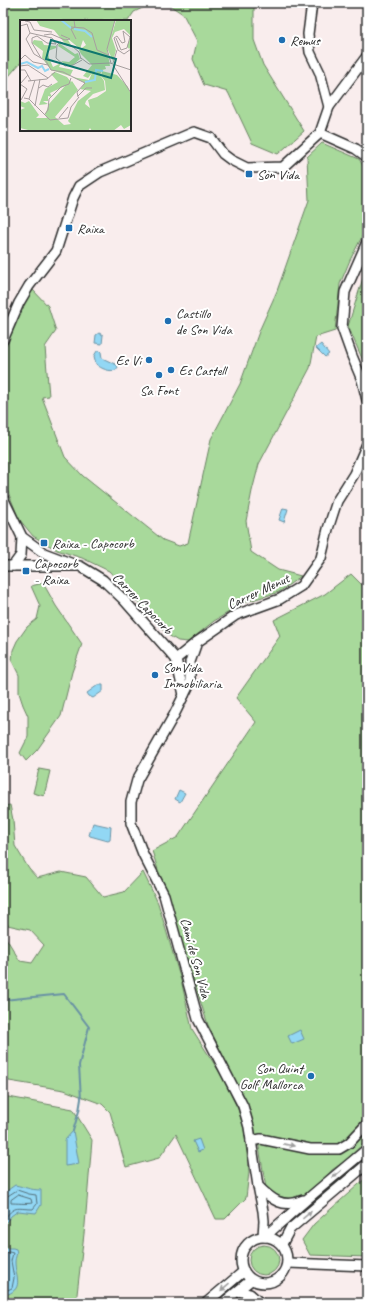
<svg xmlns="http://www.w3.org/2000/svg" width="370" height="1306" font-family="Caveat,sans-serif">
<rect width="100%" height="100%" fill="#f9eded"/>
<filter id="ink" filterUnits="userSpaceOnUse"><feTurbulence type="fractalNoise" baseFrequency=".025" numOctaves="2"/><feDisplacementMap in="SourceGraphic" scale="8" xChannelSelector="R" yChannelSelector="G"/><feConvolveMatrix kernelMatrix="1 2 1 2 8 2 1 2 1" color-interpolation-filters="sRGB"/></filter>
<g filter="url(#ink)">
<g fill="#a8d99b" stroke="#6a8263">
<path d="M 3,3 L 153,3 L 134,12 L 128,21 L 21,21 L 21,62 L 3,83 Z"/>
<path d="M 166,3 L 254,3 L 254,40 L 263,65 L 304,131 L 278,154 L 252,143 L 228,92 L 204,85 L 193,59 L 197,41 L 183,14 Z"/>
<path d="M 322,143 L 359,159 L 367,172 L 367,227 L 350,260 L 340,284 L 335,331 L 316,337 L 310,368 L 259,464 L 252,491 L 246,521 L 251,552 L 278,570 L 301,576 L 279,592 L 246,602 L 214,621 L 188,642 L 178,641 L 168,635 L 109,571 L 82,558 L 57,550 L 33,536 L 19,519 L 4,482 L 3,352 L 21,306 L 33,290 L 48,306 L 56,331 L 45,347 L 49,396 L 42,397 L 65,457 L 83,476 L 163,540 L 179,546 L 188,543 L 211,439 L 240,384 L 260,329 L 277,291 L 309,200 L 307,157 Z"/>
<path d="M 367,273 L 367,370 L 348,326 L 364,275 Z"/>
<path d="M 351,574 L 367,590 L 367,1140 L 345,1161 L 332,1170 L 320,1183 L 300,1199 L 286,1198 L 277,1196 L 266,1188 L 259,1147 L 250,1111 L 208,1025 L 152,851 L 178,837 L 256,722 L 236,698 L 280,636 L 274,620 L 325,594 Z"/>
<path d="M 43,583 L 56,606 L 82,644 L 72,672 L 61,716 L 37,750 L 26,761 L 20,753 L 28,737 L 28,716 L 23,705 L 19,693 L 19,675 L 12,661 L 13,650 L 17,641 L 27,627 L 37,619 L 40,606 L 31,586 Z"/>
<path d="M 39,769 L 50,771 L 44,796 L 33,793 Z"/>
<path d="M 10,805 L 13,820 L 15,846 L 29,869 L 37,878 L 61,872 L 86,877 L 103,897 L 124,892 L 143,872 L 158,903 L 182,984 L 192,1029 L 222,1076 L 238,1109 L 244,1128 L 249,1172 L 246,1198 L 225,1219 L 216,1219 L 176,1134 L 159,1158 L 126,1167 L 110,1112 L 102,1104 L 64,1090 L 3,1080 L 3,933 L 20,961 L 32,963 L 44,945 L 30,930 L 3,924 L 3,806 Z"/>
<path d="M 3,1096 L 73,1109 L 92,1140 L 85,1225 L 76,1303 L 3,1303 Z"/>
<path d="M 367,1153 L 367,1157 L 294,1218 L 293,1216 Z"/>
<path d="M 367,1177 L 367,1257 L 310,1255 L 302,1240 L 314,1224 Z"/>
<circle cx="264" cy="1260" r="15"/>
</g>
<g fill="#92d7f4" stroke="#6992a4">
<path d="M 99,333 L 103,335 L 102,344 L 95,343 L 96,335 Z"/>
<path d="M 321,344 L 329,354 L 325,357 L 316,348 Z"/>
<path d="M 99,350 L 101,352 L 102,358 L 117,365 L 118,367 L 116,370 C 110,372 101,369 96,364 L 94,356 L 97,351 Z"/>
<path d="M 283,508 L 288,509 L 284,522 L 279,520 Z"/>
<path d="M 98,685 L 103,685 L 103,691 L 93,698 L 89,696 L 87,693 Z"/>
<path d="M 179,790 L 185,793 L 180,802 L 175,799 Z"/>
<path d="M 93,823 L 111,827 L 110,840 L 108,841 L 90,836 L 89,835 Z"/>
<path d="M 300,1030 L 304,1039 L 292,1044 L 288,1036 Z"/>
<path d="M 73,1131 L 79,1164 L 65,1166 L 65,1140 Z"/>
<path d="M 199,1139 L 203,1150 L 198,1152 L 193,1141 Z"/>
<path d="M 15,1185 C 25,1187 30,1190 41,1190 L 41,1205 L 36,1213 L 18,1211 L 11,1216 L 3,1226 L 3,1196 L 8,1190 Z"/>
<path d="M 7,1248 L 13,1248 L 16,1249 C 18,1254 15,1257 15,1262 C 15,1278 26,1289 3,1296 L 3,1251 Z"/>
</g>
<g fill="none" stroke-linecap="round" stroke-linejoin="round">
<g stroke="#54707b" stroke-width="1">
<path d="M 18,1195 L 31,1199 L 32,1203 C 29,1204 15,1203 11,1203 L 11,1200 Z"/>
<path d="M 3,1198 L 6,1197 L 17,1190 L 29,1194 L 36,1195 L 37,1204 L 33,1209 C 16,1209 15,1204 3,1221"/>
<path d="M 3,1254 L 9,1252 L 13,1253 L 11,1261 L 14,1278 L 12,1288 L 3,1292"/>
</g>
<path stroke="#6992a4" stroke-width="2" d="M 3,1000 L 64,994 L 89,1027 L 79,1065 L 81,1099 L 79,1111 L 73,1131"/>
<g stroke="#2b2b2b" stroke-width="12">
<g id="minor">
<path d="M 312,3 L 308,34 L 310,52 L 320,73 L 329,107"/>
<path d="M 320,133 L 356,149 L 367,157"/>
<path d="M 367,242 L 345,292 L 342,328 L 352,356 L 362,380 L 367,400"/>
<path d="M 3,340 L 19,303 L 29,286 L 56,251 L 73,198 L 79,186 L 100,172 L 194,132 L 211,138 L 223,154 L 231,160 L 247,168 L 283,167 L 320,133 L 329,107 L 367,56"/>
<path d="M 3,498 L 22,537 L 44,553 L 73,564"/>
<path d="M 3,566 L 80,566 L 103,580 L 124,600 L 176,659 L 184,695"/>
<path d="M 13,566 L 21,555 L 22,537"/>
<path d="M 197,642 L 190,662 L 190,683 L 174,715 L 137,780 L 131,802 L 131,823 L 143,854 L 164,895 L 198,1019 L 243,1106 L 249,1127 L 258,1186 L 263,1211 L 264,1221 L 263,1236"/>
<path d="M 176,659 L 197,642 L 236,615 L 280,599 L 301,586 L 321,558 L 328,529 L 337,501 L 354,474 L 367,444"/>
<path d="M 251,1141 L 261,1139 L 310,1149 L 339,1149 L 349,1143 L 367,1124"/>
<path d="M 258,1186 C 272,1200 283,1209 303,1200"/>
<circle cx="264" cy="1260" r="23"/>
<path d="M 265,1237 C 272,1230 279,1224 286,1218 C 312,1194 340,1172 367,1149"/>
<path d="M 282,1244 L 290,1229 L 367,1164"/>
<path d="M 288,1263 L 367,1266"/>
<path d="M 238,1291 L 250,1294 L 260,1303"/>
<path d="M 206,1303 L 244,1271"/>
<path d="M 223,1303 L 251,1280"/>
</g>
</g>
<use href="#minor" stroke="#fff" stroke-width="9"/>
</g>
<defs><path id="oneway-solid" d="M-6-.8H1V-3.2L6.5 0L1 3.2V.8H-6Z"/></defs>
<g fill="#a0a0a0">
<use href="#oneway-solid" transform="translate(289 1145) rotate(11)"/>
<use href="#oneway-solid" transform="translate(337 1174) rotate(140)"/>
<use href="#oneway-solid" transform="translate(307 1215) rotate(-40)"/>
<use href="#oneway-solid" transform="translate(225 1287) rotate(139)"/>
</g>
</g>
<g fill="#1f6fb2" stroke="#fff" stroke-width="1.5">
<circle cx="282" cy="40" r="4"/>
<rect x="245" y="170" width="8" height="8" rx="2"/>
<rect x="65" y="224" width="8" height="8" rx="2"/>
<circle cx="168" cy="321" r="4"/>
<circle cx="149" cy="360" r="4"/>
<circle cx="171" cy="370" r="4"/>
<circle cx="159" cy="375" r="4"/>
<rect x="40" y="539" width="8" height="8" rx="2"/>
<rect x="22" y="567" width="8" height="8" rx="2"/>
<circle cx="155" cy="675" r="4"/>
<circle cx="311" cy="1076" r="4"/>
</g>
<g text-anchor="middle" stroke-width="4" stroke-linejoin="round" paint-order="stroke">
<g font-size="14" fill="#2b2b2b" stroke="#fff" text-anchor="start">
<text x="290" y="45">Remus</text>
<text x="257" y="179">Son Vida</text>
<text x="77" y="233">Raixa</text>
<text x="176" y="318">Castillo<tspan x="176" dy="16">de Son Vida</tspan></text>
<text x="141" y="365" text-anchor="end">Es Vi</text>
<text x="179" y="375">Es Castell</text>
<text x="159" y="395" text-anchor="middle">Sa Font</text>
<text x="52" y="548">Raixa - Capocorb</text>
<text x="34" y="568">Capocorb<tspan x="34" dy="16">- Raixa</tspan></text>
<text x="163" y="672">SonVida<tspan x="163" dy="16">Inmobiliaria</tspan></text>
<text x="303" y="1073" text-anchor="end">Son Quint<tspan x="303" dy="16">Golf Mallorca</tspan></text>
</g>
<g font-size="14" fill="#2b2b2b" stroke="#fff">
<text transform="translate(258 591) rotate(-25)" y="5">Carrer Menut</text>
<text transform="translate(143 603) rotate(46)" y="5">Carrer Capocorb</text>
<text transform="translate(196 958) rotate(75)" y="5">Camí de Son Vida</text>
</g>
</g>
<g transform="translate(20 20)">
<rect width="111" height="111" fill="#f9eded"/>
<path d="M 16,0 L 95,0 L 91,18 L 96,0 L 111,0 L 111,27 L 109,29 L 107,26 L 111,16 L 104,9 L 95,12 L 92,18 L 96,30 L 93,41 L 87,28 L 90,46 L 85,46 L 86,49 L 82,50 L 80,55 L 84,61 L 85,70 L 73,74 L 66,81 L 65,84 L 70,88 L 68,80 L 77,77 L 86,71 L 85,61 L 81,56 L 82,51 L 97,55 L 108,67 L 111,75 L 111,105 L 104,109 L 101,105 L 93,111 L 72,111 L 70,108 L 68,111 L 12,111 L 0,108 L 0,90 L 5,88 L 0,86 L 0,81 L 5,83 L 9,81 L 19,95 L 16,98 L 27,98 L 25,95 L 29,84 L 45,66 L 30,73 L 32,77 L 28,76 L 28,81 L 23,81 L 28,84 L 19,85 L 25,69 L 38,62 L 31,54 L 35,52 L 47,57 L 51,62 L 52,61 L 58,70 L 35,97 L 44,105 L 51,104 L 48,101 L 58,81 L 71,71 L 60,69 L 65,63 L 52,57 L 69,60 L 72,53 L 68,58 L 63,56 L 72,45 L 61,34 L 59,30 L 66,25 L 63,20 L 60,29 L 47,18 L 51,25 L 47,26 L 34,10 L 20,6 ZM 14,20 L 22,21 L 24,25 L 36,26 L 36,28 L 28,31 L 29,38 L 33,47 L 41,43 L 39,47 L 53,50 L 50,56 L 31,50 L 22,38 L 23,31 L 12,23 ZM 39,23 L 55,34 L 58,33 L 60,39 L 53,45 L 46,45 L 41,41 L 49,42 L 55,37 L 38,26 Z" fill="#a8d99b"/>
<path fill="none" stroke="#92d7f4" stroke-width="2" d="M 41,0 L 51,8M 54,9 L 65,11 L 72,17M 0,44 L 7,42 L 18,48 L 22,46 L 25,51 L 29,49M 65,62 L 75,60 L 76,50 L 83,51"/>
<path fill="none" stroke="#a79f9f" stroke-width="1" d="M 54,0 L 55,7 L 51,9 L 56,19M 5,1 L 10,2 L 14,10 L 32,12M 0,6 L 7,4 L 10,13M 51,7 L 64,8 L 72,13 L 77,30 L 88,35M 10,13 L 6,19 L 14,34 L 26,41 L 31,50 L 43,52 L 65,63 L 57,72 L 58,77M 10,13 L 32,18 L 36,24M 24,15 L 31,14 L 45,20 L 50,19 L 41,15M 96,18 L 101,30 L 107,28M 37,25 L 36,38 L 45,46 L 53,45 L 62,40M 37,25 L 40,22 L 53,27 L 59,32 L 61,39M 107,28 L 110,17 L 103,11 L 105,22 L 102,23 L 97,16 L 94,18 L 98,30 L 104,34 L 111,29M 21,38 L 12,23 L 12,18 L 17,16 L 27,23 L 36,24M 61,38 L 69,44 L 90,43 L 111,50M 0,40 L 5,35 L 13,42 L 28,45M 91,43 L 87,29 L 95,0M 93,43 L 97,30M 93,45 L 111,73M 0,46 L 8,45 L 28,58M 1,50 L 5,50 L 11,61M 8,61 L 27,59 L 35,52M 19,68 L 23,65 L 28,67 L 32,64M 58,76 L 66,68 L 72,68M 4,78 L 9,79 L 30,100 L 48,98 L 51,87 L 59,77M 9,79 L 15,60M 1,80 L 7,69 L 0,64 L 8,55M 15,86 L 20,59M 25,94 L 28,90 L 29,79 L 41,67 L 49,64 L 51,58M 39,98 L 48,87"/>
<path fill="#0f766e" fill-opacity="0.15" stroke="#0f766e" stroke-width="2" d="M 31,20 L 96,39 L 91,58 L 26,39 Z"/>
<rect width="111" height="111" fill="none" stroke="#2b2b2b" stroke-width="2"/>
</g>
<rect width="370" height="1306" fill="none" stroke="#fff" stroke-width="16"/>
<rect x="8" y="8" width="354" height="1290" fill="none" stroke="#2b2b2b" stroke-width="1.5" filter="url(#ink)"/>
</svg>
